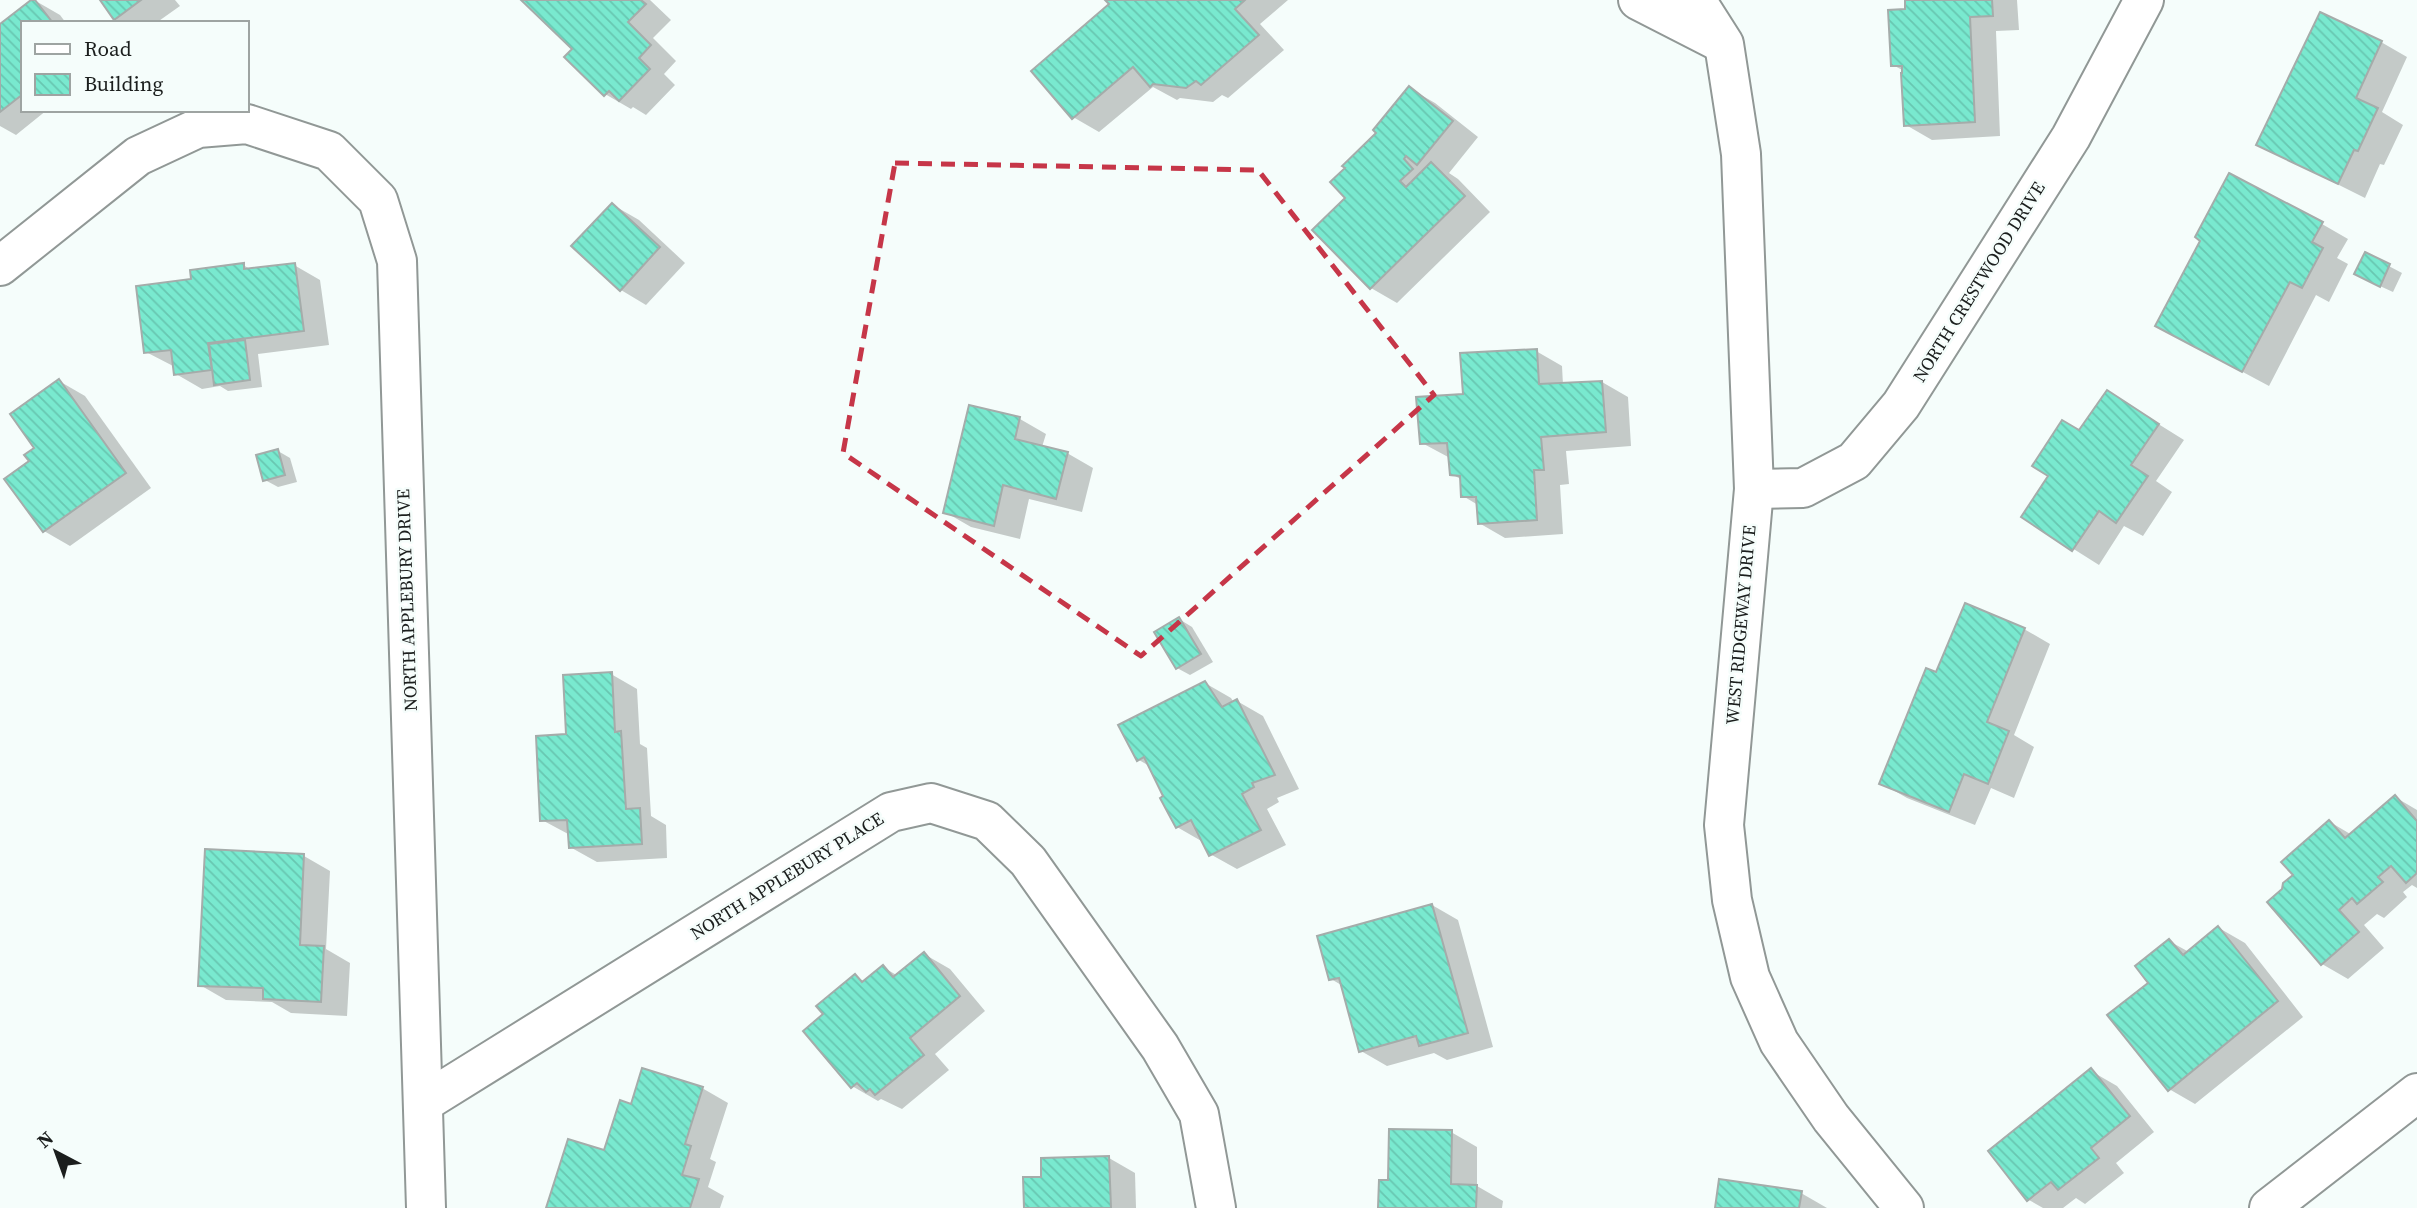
<svg xmlns="http://www.w3.org/2000/svg" width="2417" height="1208" font-family="'Source Serif 4',serif">
<defs>
<pattern id="building-back-hatch" width="6" height="6" patternUnits="userSpaceOnUse" patternTransform="scale(1.75)"><rect width="6" height="6" fill="#79e9cf"/><path d="M-1 5l2 2M0 0l6 6M5-1l2 2" fill="none" stroke="#68c7b1"/></pattern>
</defs>
<rect width="100%" height="100%" fill="#f5fdfb"/>
<g fill="#0003">
<path d="M 34,0 L 60,15 L 66,23 L 23,23 L 23,110 L 47,110 L 16,135 L 0,126 L 0,26 Z"/>
<path d="M 102,0 L 175,0 L 180,6 L 156,23 L 122,23 L 115,19 Z"/>
<path d="M 524,0 L 650,0 L 671,20 L 653,38 L 676,61 L 664,74 L 675,85 L 646,115 L 633,107 L 631,109 L 605,94 L 574,49 Z"/>
<path d="M 1108,0 L 1288,0 L 1260,24 L 1284,50 L 1228,98 L 1222,95 L 1213,102 L 1180,98 L 1177,100 L 1153,87 L 1099,132 L 1073,117 L 1112,4 Z"/>
<path d="M 1906,0 L 2017,0 L 2019,30 L 1996,31 L 2000,136 L 1932,140 L 1906,125 L 1904,71 L 1893,65 L 1907,11 Z"/>
<path d="M 2321,14 L 2381,42 L 2407,57 L 2382,112 L 2403,125 L 2384,165 L 2380,164 L 2365,198 L 2259,145 Z"/>
<path d="M 1409,88 L 1435,103 L 1478,137 L 1449,173 L 1458,179 L 1490,212 L 1397,303 L 1371,288 L 1315,230 L 1348,198 Z"/>
<path d="M 613,205 L 639,220 L 685,263 L 646,305 L 621,290 Z"/>
<path d="M 2322,224 L 2348,239 L 2337,258 L 2348,264 L 2329,302 L 2316,295 L 2269,386 L 2183,340 Z"/>
<path d="M 2366,254 L 2402,273 L 2393,292 L 2369,281 Z"/>
<path d="M 243,265 L 252,270 L 294,265 L 320,280 L 329,345 L 258,354 L 262,387 L 228,391 L 220,386 L 202,389 L 176,374 L 175,367 L 146,352 L 193,280 Z"/>
<path d="M 1536,351 L 1562,366 L 1563,385 L 1602,382 L 1628,397 L 1631,446 L 1566,451 L 1569,484 L 1560,485 L 1563,534 L 1505,538 L 1479,523 L 1478,505 L 1463,496 L 1462,480 L 1452,474 L 1450,458 L 1422,443 L 1465,396 Z"/>
<path d="M 59,381 L 85,396 L 151,488 L 70,546 L 44,531 L 36,449 Z"/>
<path d="M 2107,392 L 2184,440 L 2156,481 L 2172,492 L 2143,536 L 2124,526 L 2099,565 L 2023,517 Z"/>
<path d="M 971,407 L 1020,419 L 1046,434 L 1042,447 L 1067,453 L 1093,468 L 1082,512 L 1029,499 L 1020,539 L 971,527 L 945,512 Z"/>
<path d="M 278,451 L 290,458 L 297,482 L 278,487 L 265,480 Z"/>
<path d="M 1179,619 L 1192,627 L 1213,662 L 1190,675 L 1177,668 Z"/>
<path d="M 2024,629 L 2050,644 L 2014,735 L 2034,747 L 2014,798 L 1991,788 L 1975,825 L 1907,798 L 1881,783 L 1937,674 Z"/>
<path d="M 611,674 L 637,689 L 640,744 L 647,748 L 651,816 L 666,825 L 667,858 L 597,862 L 570,847 L 570,835 L 542,820 L 568,736 Z"/>
<path d="M 1205,683 L 1231,698 L 1234,703 L 1237,701 L 1263,716 L 1299,789 L 1277,798 L 1279,802 L 1267,809 L 1286,845 L 1237,869 L 1210,854 L 1203,842 L 1177,827 L 1166,796 L 1151,767 L 1139,760 L 1121,726 Z"/>
<path d="M 2395,797 L 2417,810 L 2417,888 L 2412,885 L 2403,892 L 2407,897 L 2384,918 L 2377,914 L 2364,925 L 2384,948 L 2348,979 L 2322,964 L 2284,890 L 2330,822 L 2352,835 Z"/>
<path d="M 304,856 L 330,871 L 326,949 L 350,963 L 347,1016 L 291,1013 L 272,1002 L 226,1000 L 200,985 Z"/>
<path d="M 1432,905 L 1458,920 L 1493,1047 L 1447,1060 L 1434,1053 L 1387,1066 L 1361,1051 L 1343,986 L 1331,979 Z"/>
<path d="M 2219,928 L 2245,943 L 2303,1017 L 2195,1104 L 2169,1089 L 2150,983 L 2169,941 L 2189,952 Z"/>
<path d="M 924,954 L 950,969 L 985,1011 L 935,1054 L 949,1070 L 902,1109 L 881,1099 L 878,1101 L 852,1086 L 826,1014 L 855,976 L 865,982 L 883,967 L 898,976 Z"/>
<path d="M 2091,1071 L 2117,1086 L 2154,1132 L 2116,1163 L 2124,1173 L 2085,1204 L 2076,1198 L 2063,1208 L 2043,1208 L 2029,1200 L 1991,1152 Z"/>
<path d="M 702,1088 L 728,1103 L 710,1159 L 716,1162 L 708,1187 L 724,1196 L 720,1208 L 548,1208 L 605,1153 L 632,1106 Z"/>
<path d="M 1451,1132 L 1477,1147 L 1477,1186 L 1503,1201 L 1502,1208 L 1380,1208 L 1389,1182 Z"/>
<path d="M 1109,1158 L 1135,1173 L 1136,1208 L 1025,1208 L 1043,1179 Z"/>
<path d="M 1801,1193 L 1827,1208 L 1717,1208 Z"/>
</g>
<g fill="url(#building-back-hatch)" stroke="#a5acaa" stroke-width="2">
<path d="M 31,0 L 35,0 L 53,23 L 23,23 L 23,94 L 0,112 L 0,24 Z"/>
<path d="M 100,0 L 141,0 L 114,20 Z"/>
<path d="M 521,0 L 641,0 L 646,4 L 628,22 L 651,45 L 639,58 L 650,69 L 619,101 L 609,91 L 604,96 L 564,57 L 572,49 Z"/>
<path d="M 1105,0 L 1245,0 L 1235,9 L 1259,35 L 1201,85 L 1196,81 L 1186,88 L 1153,84 L 1150,87 L 1133,67 L 1072,119 L 1031,71 L 1109,4 Z"/>
<path d="M 1905,0 L 1992,0 L 1993,16 L 1970,17 L 1975,122 L 1904,126 L 1901,73 L 1902,73 L 1902,66 L 1891,66 L 1888,10 L 1905,9 Z"/>
<path d="M 2320,12 L 2382,41 L 2356,98 L 2378,108 L 2358,151 L 2354,150 L 2338,184 L 2256,145 Z"/>
<path d="M 1409,86 L 1453,121 L 1417,165 L 1406,156 L 1404,159 L 1413,169 L 1400,181 L 1406,187 L 1431,162 L 1465,196 L 1370,289 L 1312,230 L 1345,198 L 1330,182 L 1345,168 L 1342,166 L 1376,133 L 1373,130 Z"/>
<path d="M 2229,173 L 2323,222 L 2312,242 L 2323,248 L 2302,288 L 2290,282 L 2242,372 L 2155,326 L 2200,241 L 2195,237 Z"/>
<path d="M 612,203 L 660,247 L 620,291 L 571,246 Z"/>
<path d="M 2365,252 L 2390,264 L 2380,287 L 2354,274 Z"/>
<path d="M 244,263 L 244,269 L 295,263 L 304,331 L 208,343 L 212,370 L 174,375 L 171,350 L 144,353 L 136,286 L 191,279 L 190,270 Z"/>
<path d="M 245,340 L 250,380 L 214,385 L 209,344 Z"/>
<path d="M 1537,349 L 1539,384 L 1602,381 L 1606,432 L 1541,437 L 1544,470 L 1534,470 L 1537,520 L 1478,524 L 1476,497 L 1461,497 L 1460,476 L 1450,475 L 1447,443 L 1420,444 L 1416,397 L 1463,394 L 1460,353 Z"/>
<path d="M 59,379 L 126,473 L 43,532 L 4,479 L 29,461 L 24,455 L 34,448 L 10,414 Z"/>
<path d="M 2107,390 L 2159,424 L 2131,465 L 2148,476 L 2116,523 L 2099,511 L 2072,551 L 2021,517 L 2048,476 L 2032,466 L 2062,420 L 2079,430 Z"/>
<path d="M 969,405 L 1020,417 L 1015,439 L 1068,452 L 1056,499 L 1003,485 L 994,526 L 943,513 Z"/>
<path d="M 278,449 L 285,475 L 263,481 L 256,455 Z"/>
<path d="M 1965,603 L 2025,628 L 1987,722 L 2009,731 L 1988,784 L 1964,774 L 1949,812 L 1879,784 L 1926,668 L 1936,672 Z"/>
<path d="M 1179,617 L 1201,654 L 1176,669 L 1154,632 Z"/>
<path d="M 612,672 L 615,732 L 621,731 L 626,809 L 640,808 L 642,844 L 569,848 L 567,820 L 540,821 L 536,736 L 566,734 L 563,675 Z"/>
<path d="M 1205,681 L 1222,707 L 1237,699 L 1275,775 L 1252,783 L 1254,787 L 1242,794 L 1261,830 L 1209,856 L 1191,820 L 1176,828 L 1160,798 L 1163,796 L 1144,757 L 1137,761 L 1118,725 Z"/>
<path d="M 2395,795 L 2417,821 L 2417,873 L 2406,883 L 2391,866 L 2378,877 L 2383,882 L 2357,904 L 2352,898 L 2339,910 L 2359,932 L 2321,965 L 2267,902 L 2282,889 L 2283,883 L 2293,875 L 2281,862 L 2329,820 L 2345,838 Z"/>
<path d="M 205,849 L 304,854 L 300,945 L 324,946 L 321,1002 L 263,999 L 263,988 L 198,986 Z"/>
<path d="M 1432,904 L 1468,1033 L 1419,1046 L 1416,1036 L 1359,1052 L 1339,978 L 1329,980 L 1317,936 Z"/>
<path d="M 2218,926 L 2278,1001 L 2168,1091 L 2107,1015 L 2148,983 L 2135,966 L 2169,939 L 2183,955 Z"/>
<path d="M 924,952 L 960,996 L 910,1038 L 924,1055 L 875,1095 L 870,1089 L 866,1092 L 857,1083 L 851,1088 L 803,1031 L 823,1014 L 816,1006 L 855,974 L 862,982 L 883,965 L 893,977 Z"/>
<path d="M 642,1068 L 703,1087 L 685,1144 L 691,1146 L 682,1175 L 699,1179 L 690,1208 L 546,1208 L 568,1139 L 604,1150 L 620,1100 L 631,1104 Z"/>
<path d="M 2091,1068 L 2130,1116 L 2091,1148 L 2099,1158 L 2058,1190 L 2051,1182 L 2027,1201 L 1988,1151 Z"/>
<path d="M 1389,1129 L 1452,1130 L 1451,1184 L 1477,1185 L 1476,1208 L 1378,1208 L 1379,1180 L 1388,1180 Z"/>
<path d="M 1109,1156 L 1111,1208 L 1024,1208 L 1023,1177 L 1041,1177 L 1041,1158 Z"/>
<path d="M 1719,1179 L 1802,1191 L 1799,1208 L 1715,1208 Z"/>
</g>
<g fill="none" stroke-linecap="round" stroke-linejoin="round">
<g stroke="#919896" stroke-width="42">
<g id="minor">
<path d="M 1638,0 L 1722,43"/>
<path d="M 1696,0 L 1724,44 L 1741,154 L 1754,489 L 1724,825 L 1732,900 L 1750,977 L 1779,1042 L 1831,1118 L 1904,1208"/>
<path d="M 0,266 L 138,156 L 198,128 L 247,124 L 329,151 L 378,200 L 397,261 L 426,1208"/>
<path d="M 1754,489 L 1803,488 L 1854,461 L 1901,405 L 2071,137 L 2144,0"/>
<path d="M 423,1103 L 891,812 L 931,803 L 987,821 L 1028,861 L 1160,1047 L 1199,1114 L 1216,1208"/>
<path d="M 2269,1208 L 2417,1093"/>
</g>
</g>
<use href="#minor" stroke="#fff" stroke-width="38"/>
</g>
<path fill="none" stroke="#c63648" stroke-width="5" stroke-dasharray="14 9" stroke-linejoin="round" d="M 895,163 L 1258,170 L 1434,395 L 1141,656 L 843,453 Z"/>
<g text-anchor="middle" stroke-width="5" stroke-linejoin="round" paint-order="stroke">
<g font-size="18" fill="#1b1e1d" stroke="#f5fdfb">
<text transform="translate(1979 282) rotate(-58)" y="6">NORTH CRESTWOOD DRIVE</text>
<text transform="translate(407 600) rotate(-92)" y="6">NORTH APPLEBURY DRIVE</text>
<text transform="translate(1741 625) rotate(-85)" y="6">WEST RIDGEWAY DRIVE</text>
<text transform="translate(787 876) rotate(-32)" y="6">NORTH APPLEBURY PLACE</text>
</g>
</g>
<rect x="21" y="21" width="228" height="91" fill="#f5fdfb" stroke="#9ea4a2" stroke-width="2"/>
<rect x="35" y="44" width="35" height="10" fill="#ffffff" stroke="#9ea4a2" stroke-width="2"/>
<text x="84" y="56" font-size="21" fill="#1b1e1d">Road</text>
<rect x="35" y="74" width="35" height="21" fill="url(#building-back-hatch)" stroke="#9ea4a2" stroke-width="2"/>
<text x="84" y="91" font-size="21" fill="#1b1e1d">Building</text>
<g transform="translate(56 1152) rotate(319)" stroke="#f5fdfb" stroke-width="5" paint-order="stroke">
<path d="M0-5L12 26L0 18L-12 26Z" fill="#1b1e1d"/>
<text y="-10" font-size="19" font-weight="bold" text-anchor="middle" fill="#1b1e1d">N</text>
</g>
</svg>
